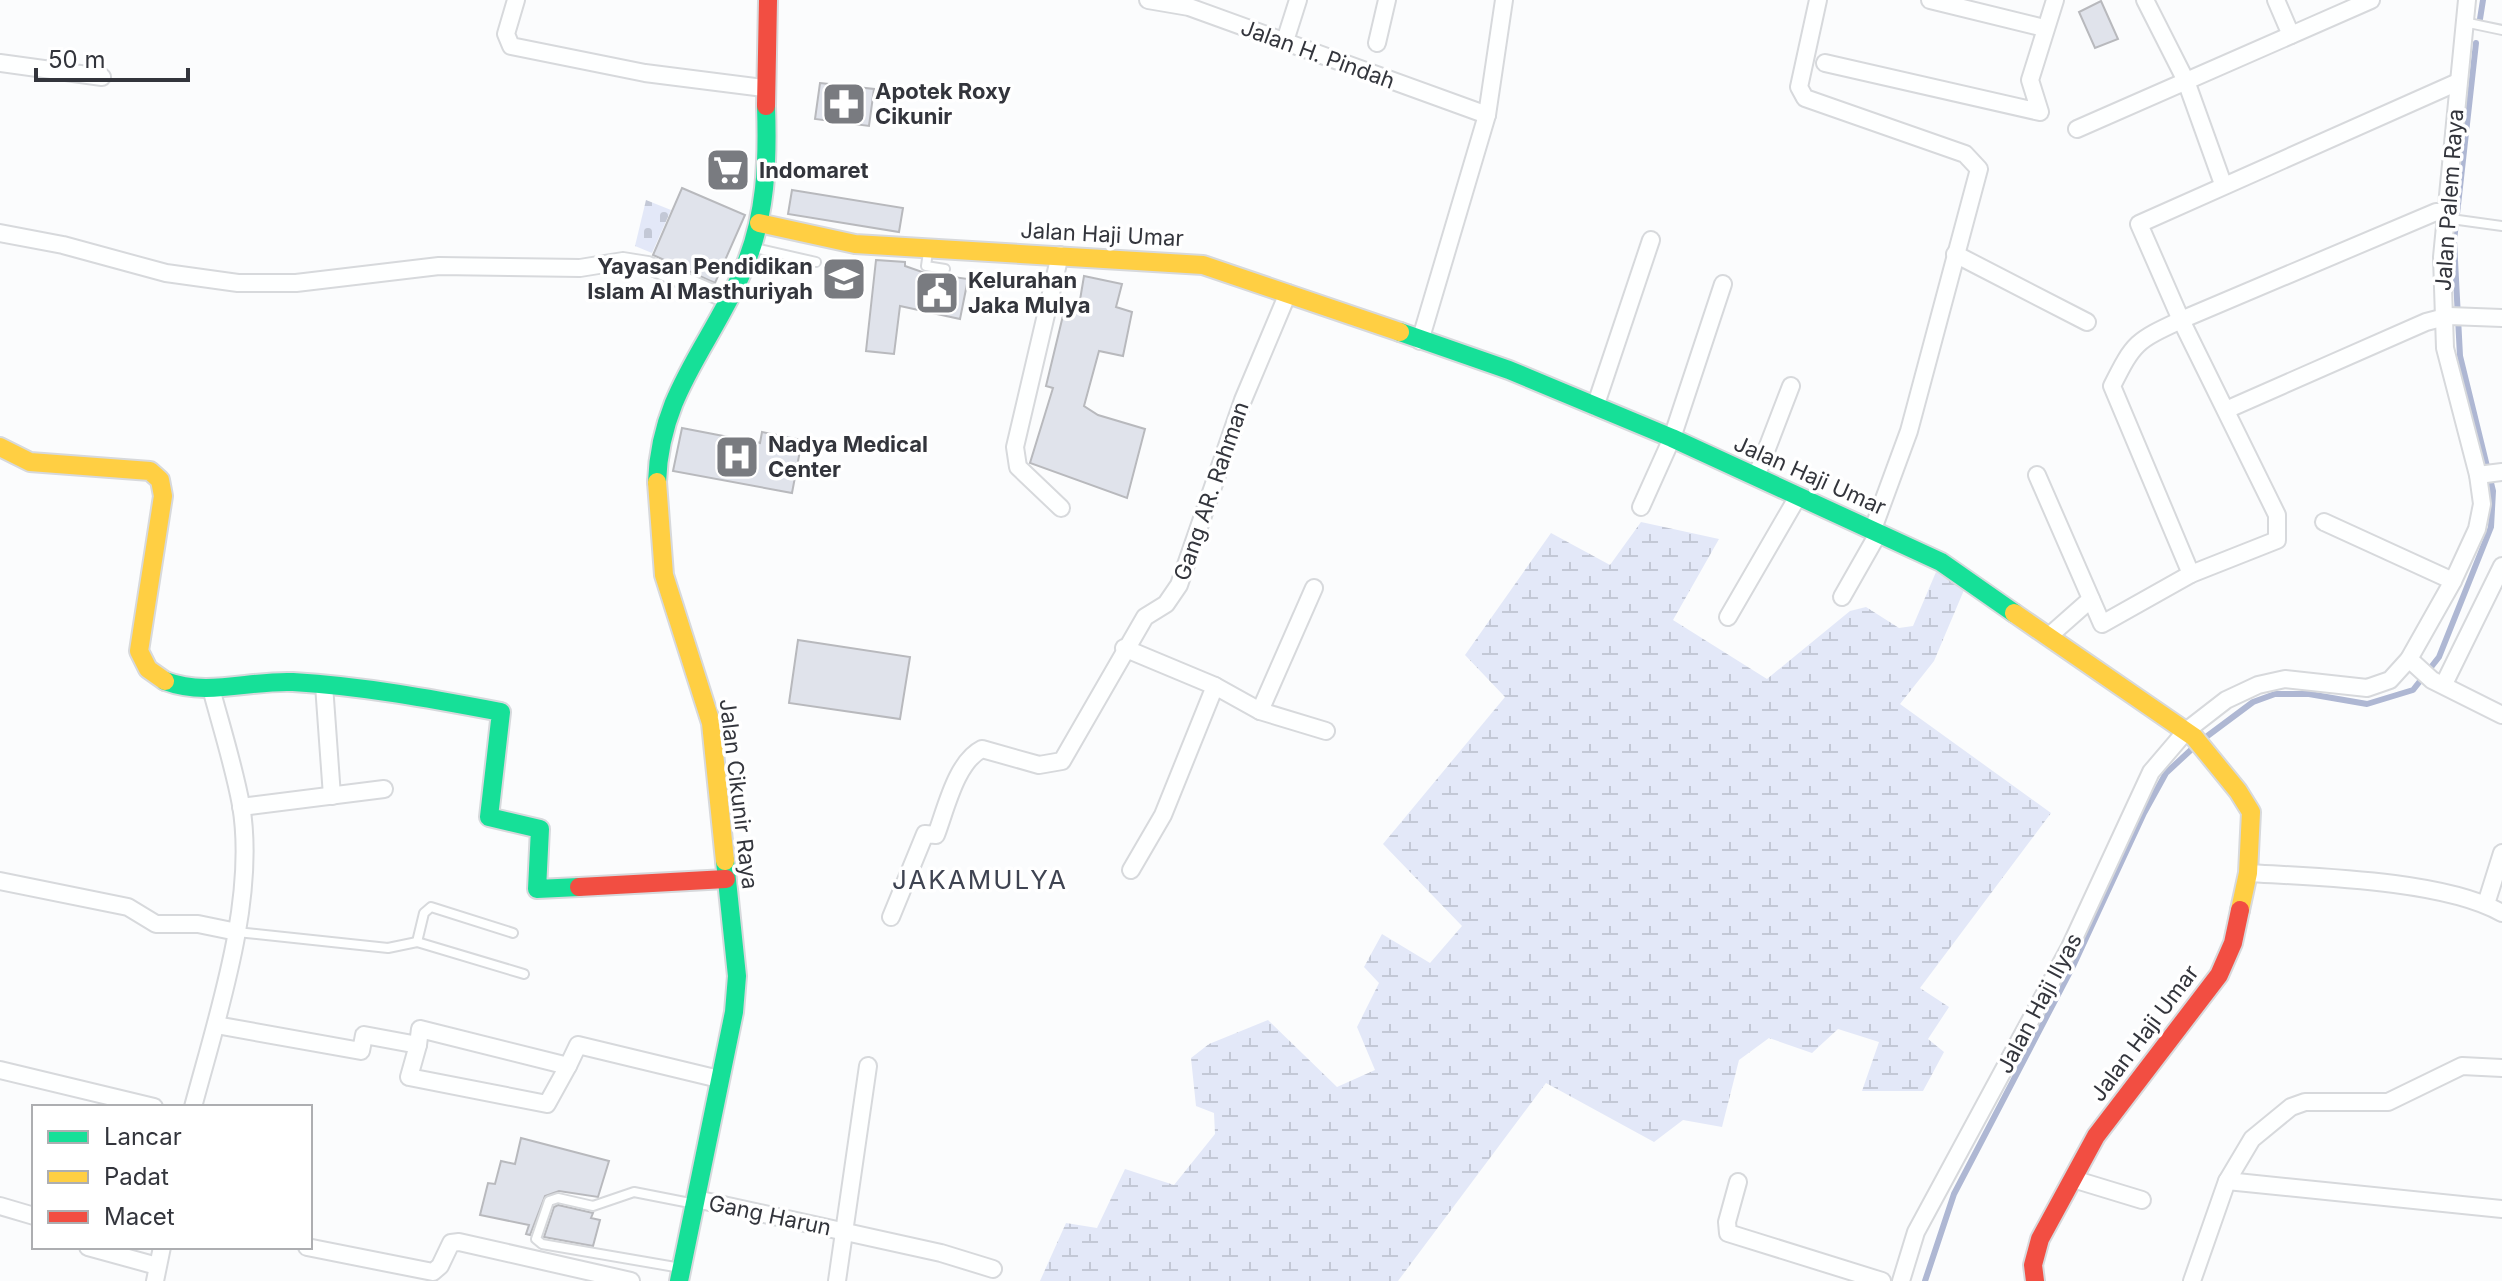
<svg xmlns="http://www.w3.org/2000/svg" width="2502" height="1281" font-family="Inter,sans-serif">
<defs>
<pattern id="wetland-marsh" width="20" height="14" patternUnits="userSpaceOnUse" patternTransform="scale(2)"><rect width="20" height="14" fill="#e3e8f8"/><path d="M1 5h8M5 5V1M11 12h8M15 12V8" fill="none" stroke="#c3c8d6"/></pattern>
<pattern id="cemetery-stones" width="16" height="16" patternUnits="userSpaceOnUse" patternTransform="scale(2)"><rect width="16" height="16" fill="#e3e8f8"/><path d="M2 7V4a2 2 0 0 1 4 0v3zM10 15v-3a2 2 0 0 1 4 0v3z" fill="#c3c8d6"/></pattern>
</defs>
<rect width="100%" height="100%" fill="#fbfcfd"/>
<path fill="url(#wetland-marsh)" d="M 1641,522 L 1719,539 L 1673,620 L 1767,679 L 1850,611 L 1866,607 L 1899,628 L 1913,626 L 1936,572 L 1964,590 L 1934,661 L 1900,704 L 2051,813 L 1920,988 L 1949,1007 L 1928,1039 L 1944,1052 L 1923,1091 L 1862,1091 L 1879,1042 L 1838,1029 L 1812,1053 L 1769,1038 L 1739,1060 L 1722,1127 L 1683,1120 L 1654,1142 L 1546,1083 L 1398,1281 L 1040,1281 L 1066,1223 L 1097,1228 L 1125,1169 L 1174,1185 L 1215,1134 L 1214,1113 L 1196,1106 L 1191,1058 L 1209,1044 L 1268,1020 L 1337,1087 L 1375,1070 L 1357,1027 L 1379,983 L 1364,967 L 1382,934 L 1430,963 L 1462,926 L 1383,844 L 1505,697 L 1465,655 L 1551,533 L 1610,565 Z"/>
<path fill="url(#cemetery-stones)" d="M 646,200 L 671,210 L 652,253 L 635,246 Z"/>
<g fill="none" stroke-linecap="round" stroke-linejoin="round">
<g stroke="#aeb7d3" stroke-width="6">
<path d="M 2480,19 L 2483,0"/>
<path d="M 2202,740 L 2253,702 L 2275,694 L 2309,694 L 2367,704 L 2413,690 L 2439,657 L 2491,527 L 2493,491 L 2460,356 L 2454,241 L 2476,43"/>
<path d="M 1925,1281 L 1954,1194 L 2074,964 L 2144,813 L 2166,773 L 2193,748"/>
</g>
</g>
<g fill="#e0e3eb" stroke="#b8b9bd" stroke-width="2">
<path d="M 2101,1 L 2118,39 L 2095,48 L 2079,12 Z"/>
<path d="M 820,83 L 874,89 L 869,126 L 815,119 Z"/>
<path d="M 682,188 L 745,215 L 715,283 L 653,255 Z"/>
<path d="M 792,190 L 903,208 L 899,232 L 788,214 Z"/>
<path d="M 876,260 L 905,262 L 905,266 L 925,273 L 968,279 L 960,319 L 900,306 L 894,354 L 866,351 Z"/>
<path d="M 1084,276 L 1122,284 L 1116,307 L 1132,312 L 1123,356 L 1099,351 L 1084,406 L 1098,415 L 1145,429 L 1127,498 L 1030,463 L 1053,388 L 1046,386 L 1066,303 L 1079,306 Z"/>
<path d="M 682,428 L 760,443 L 762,432 L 802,440 L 792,493 L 673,471 Z"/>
<path d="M 798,640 L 910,657 L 900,719 L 789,703 Z"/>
<path d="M 521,1138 L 609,1161 L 598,1197 L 559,1191 L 545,1196 L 530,1235 L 526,1234 L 529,1225 L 480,1215 L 488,1183 L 495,1184 L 501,1161 L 515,1164 Z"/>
<path d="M 558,1205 L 593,1213 L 591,1218 L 600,1220 L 593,1246 L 544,1237 L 554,1207 Z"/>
</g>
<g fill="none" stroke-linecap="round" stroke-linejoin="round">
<g stroke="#d7d9dc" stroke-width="12">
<g id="lane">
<path d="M 2464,22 L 2502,30"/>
<path d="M 2444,218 L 2502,226"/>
<path d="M 755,248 L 816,262"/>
<path d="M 928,252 L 926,266 L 945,269"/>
<path d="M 237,932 L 388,948 L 417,942 L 524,974"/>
<path d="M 417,942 L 424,913 L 431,907 L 513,933"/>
<path d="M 681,1268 L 542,1244 L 536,1239 L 549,1201 L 558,1198 L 593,1206 L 634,1192 L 690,1203"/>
</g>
</g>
<g stroke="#d7d9dc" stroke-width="20">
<g id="street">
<path d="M 516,0 L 506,34 L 511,46 L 645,73 L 764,88"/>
<path d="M 1148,0 L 1189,7 L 1487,115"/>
<path d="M 1818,0 L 1799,87 L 1805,98 L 1965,154 L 1979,169 L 1909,431 L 1873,529"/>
<path d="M 1930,0 L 2044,28"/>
<path d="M 2145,0 L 2186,81 L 2223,184"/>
<path d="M 2276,0 L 2291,35"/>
<path d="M 1285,41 L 1298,0"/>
<path d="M 1377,43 L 1387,0"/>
<path d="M 0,63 L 102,77"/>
<path d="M 1825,63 L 2040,112 L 2030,80 L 2055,0"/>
<path d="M 2077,129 L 2371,0"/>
<path d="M 0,233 L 63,245 L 166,273 L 238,283 L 296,283 L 439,266 L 580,268 L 623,261 L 648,265 L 728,300"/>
<path d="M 1955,254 L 2087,322"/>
<path d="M 1060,255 L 1015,447 L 1018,467 L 1061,508"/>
<path d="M 1420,341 L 1487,115 L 1504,0"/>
<path d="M 1595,407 L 1651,240"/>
<path d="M 2226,410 L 2426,322 L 2449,316 L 2502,318"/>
<path d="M 2037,475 L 2102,624 L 2191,574 L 2277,540 L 2277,515 L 2181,320 L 2139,224 L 2458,82"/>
<path d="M 2478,475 L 2502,472"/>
<path d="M 1756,477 L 1791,386"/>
<path d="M 1641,507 L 1672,438 L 1723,284"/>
<path d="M 2324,522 L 2453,581"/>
<path d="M 2191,574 L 2112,386 C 2134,342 2136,341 2181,320 L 2436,212 L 2445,212"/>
<path d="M 1842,597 L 1879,532"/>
<path d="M 1728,617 L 1797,498"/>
<path d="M 2048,637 L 2091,599"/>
<path d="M 1124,648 L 1215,686 L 1163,815 L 1131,870"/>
<path d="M 2409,659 L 2432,680 L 2502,715"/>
<path d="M 2444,684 L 2502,566"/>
<path d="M 324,685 L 332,796"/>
<path d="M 1215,686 L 1260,711 L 1326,731"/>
<path d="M 1260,711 L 1314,588"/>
<path d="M 241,807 L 384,789"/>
<path d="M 2248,873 C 2316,877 2444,880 2502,913"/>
<path d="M 0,881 L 128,907 L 156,924 L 198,924 L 237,932"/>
<path d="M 2486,904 L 2502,853"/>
<path d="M 891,917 L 925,834 L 936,835 C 946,809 956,762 982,749 L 1039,765 L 1062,761 L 1145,617 L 1166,604 L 1179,585 L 1243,400 L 1288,293"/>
<path d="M 216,1025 L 361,1051 L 364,1035 L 418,1045 L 420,1029 L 568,1066 L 578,1045 L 719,1079"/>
<path d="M 418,1045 L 409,1077 L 547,1104 L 568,1066"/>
<path d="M 0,1070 L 154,1107"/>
<path d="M 193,1107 C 217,1017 257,899 241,805 C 234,767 222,729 212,692"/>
<path d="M 2073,1179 L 2142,1200"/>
<path d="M 2227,1181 L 2502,1209"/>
<path d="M 1738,1182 L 1727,1222 L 1728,1233 L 1882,1281"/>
<path d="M 696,1199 L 941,1253 L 993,1269"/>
<path d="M 0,1206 L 34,1216"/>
<path d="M 88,1247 L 157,1266"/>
<path d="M 307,1247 L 433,1272 L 440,1266 L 451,1243 L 459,1242 L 631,1281"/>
<path d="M 155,1281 L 162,1247"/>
<path d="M 837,1281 L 868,1066"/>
<path d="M 1901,1281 L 1916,1232 L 2070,947 L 2151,772 L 2186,731 L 2226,700 L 2258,685 L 2285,679 L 2367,688 L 2390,680 L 2409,659 L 2453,581 L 2477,529 L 2482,504 L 2478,475 L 2445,348 L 2442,257 L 2467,0"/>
<path d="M 2192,1281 L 2227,1181 L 2252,1139 L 2291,1107 L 2305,1102 L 2388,1102 L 2462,1066 L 2502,1068"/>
</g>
</g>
<g stroke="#d7d9dc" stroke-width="22">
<g id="fast">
<path d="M 1400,332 L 1509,370 L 1672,438 L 1941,562 L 2014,613"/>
<path d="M 657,482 C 660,392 711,346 744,268 C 766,216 768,162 766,106"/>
<path d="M 165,681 C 208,697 249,680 293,682 C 363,686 432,699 501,712 L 489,817 L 540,829 L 537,889 L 579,887"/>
<path d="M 679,1281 L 734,1012 L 737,976 L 725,861"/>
</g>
</g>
<g stroke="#d7d9dc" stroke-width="22">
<g id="slow">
<path d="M 759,223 L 855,244 L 1203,265 L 1400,332"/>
<path d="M 0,447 L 30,462 L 150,471 L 160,480 L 163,496 L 139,651 L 148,669 L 165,681"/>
<path d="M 657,482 L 664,575 L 711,723 L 725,861"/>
<path d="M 2014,613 L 2194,737 L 2238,791 L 2251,812 L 2248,873 L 2240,910"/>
</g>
</g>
<g stroke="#d7d9dc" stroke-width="22">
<g id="jam">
<path d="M 766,106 L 768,0"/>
<path d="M 579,887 L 726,879"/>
<path d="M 2035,1281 L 2033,1265 L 2040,1239 L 2096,1136 L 2219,975 L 2233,943 L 2240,910"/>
</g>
</g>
<use href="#lane" stroke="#feffff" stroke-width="8"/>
<use href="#street" stroke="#feffff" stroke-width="16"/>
<use href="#fast" stroke="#16e098" stroke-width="18"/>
<use href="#slow" stroke="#ffcf43" stroke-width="18"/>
<use href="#jam" stroke="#f24e42" stroke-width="18"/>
</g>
<defs>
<g id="pharmacy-square" transform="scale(2.3)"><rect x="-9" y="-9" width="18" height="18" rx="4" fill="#797b80" stroke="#fff"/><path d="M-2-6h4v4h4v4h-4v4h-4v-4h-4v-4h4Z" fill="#fff"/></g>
<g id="supermarket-square" transform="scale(2.3)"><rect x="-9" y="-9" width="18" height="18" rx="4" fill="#797b80" stroke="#fff"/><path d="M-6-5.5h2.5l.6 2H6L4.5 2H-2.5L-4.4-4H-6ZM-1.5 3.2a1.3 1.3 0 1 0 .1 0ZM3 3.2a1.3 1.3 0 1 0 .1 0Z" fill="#fff"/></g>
<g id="school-square" transform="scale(2.3)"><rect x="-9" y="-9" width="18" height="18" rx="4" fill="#797b80" stroke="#fff"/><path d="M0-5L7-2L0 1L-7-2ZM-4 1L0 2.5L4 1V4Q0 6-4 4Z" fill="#fff"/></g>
<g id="civic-square" transform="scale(2.3)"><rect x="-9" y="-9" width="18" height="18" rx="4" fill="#797b80" stroke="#fff"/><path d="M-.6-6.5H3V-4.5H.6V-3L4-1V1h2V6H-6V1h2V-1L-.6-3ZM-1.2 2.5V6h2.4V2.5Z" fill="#fff"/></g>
<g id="hospital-square" transform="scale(2.3)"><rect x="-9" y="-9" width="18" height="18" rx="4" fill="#797b80" stroke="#fff"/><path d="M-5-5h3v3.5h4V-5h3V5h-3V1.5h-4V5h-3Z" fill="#fff"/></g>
</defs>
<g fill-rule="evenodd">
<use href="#pharmacy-square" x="844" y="104"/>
<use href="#supermarket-square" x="728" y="170"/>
<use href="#school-square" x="844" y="279"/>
<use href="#civic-square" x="937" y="293"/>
<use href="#hospital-square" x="737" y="457"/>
</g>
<g text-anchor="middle" stroke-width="7" stroke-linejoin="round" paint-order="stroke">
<g font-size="22" fill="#33353c" stroke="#fff">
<text transform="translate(1318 54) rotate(20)" y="8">Jalan H. Pindah</text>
<text transform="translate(2449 200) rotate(-86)" y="8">Jalan Palem Raya</text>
<text transform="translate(1102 234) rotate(3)" y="8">Jalan Haji Umar</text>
<text transform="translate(1810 475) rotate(24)" y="8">Jalan Haji Umar</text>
<text transform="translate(1211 491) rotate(-71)" y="8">Gang AR. Rahman</text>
<text transform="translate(739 794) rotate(83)" y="8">Jalan Cikunir Raya</text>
<text transform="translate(2039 1003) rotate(-62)" y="8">Jalan Haji Ilyas</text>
<text transform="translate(2144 1033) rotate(-53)" y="8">Jalan Haji Umar</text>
<text transform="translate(770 1215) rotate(12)" y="8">Gang Harun</text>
</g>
<g font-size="22" font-weight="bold" fill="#33353c" stroke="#fff" text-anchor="start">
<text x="875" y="99">Apotek Roxy<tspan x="875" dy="25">Cikunir</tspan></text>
<text x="759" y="178">Indomaret</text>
<text x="813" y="274" text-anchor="end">Yayasan Pendidikan<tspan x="813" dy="25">Islam Al Masthuriyah</tspan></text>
<text x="968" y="288">Kelurahan<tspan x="968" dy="25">Jaka Mulya</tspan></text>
<text x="768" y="452">Nadya Medical<tspan x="768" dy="25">Center</tspan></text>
</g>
<g font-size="26" letter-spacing="2" fill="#3f4452" stroke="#fff">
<text x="980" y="889">JAKAMULYA</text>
</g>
</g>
<rect x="32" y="1105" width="280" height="144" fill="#ffffff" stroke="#adaeb1" stroke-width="2"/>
<rect x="48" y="1131" width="40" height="12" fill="#16e098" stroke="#adaeb1" stroke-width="2"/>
<text x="104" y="1145" font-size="24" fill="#33353c">Lancar</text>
<rect x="48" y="1171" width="40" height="12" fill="#ffcf43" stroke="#adaeb1" stroke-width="2"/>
<text x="104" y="1185" font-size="24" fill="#33353c">Padat</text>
<rect x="48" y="1211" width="40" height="12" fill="#f24e42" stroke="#adaeb1" stroke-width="2"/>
<text x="104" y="1225" font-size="24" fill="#33353c">Macet</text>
<path d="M36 68v12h152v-12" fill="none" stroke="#33353c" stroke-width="4"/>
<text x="48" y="68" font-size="24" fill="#33353c" stroke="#ffffff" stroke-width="6" paint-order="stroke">50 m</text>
</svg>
